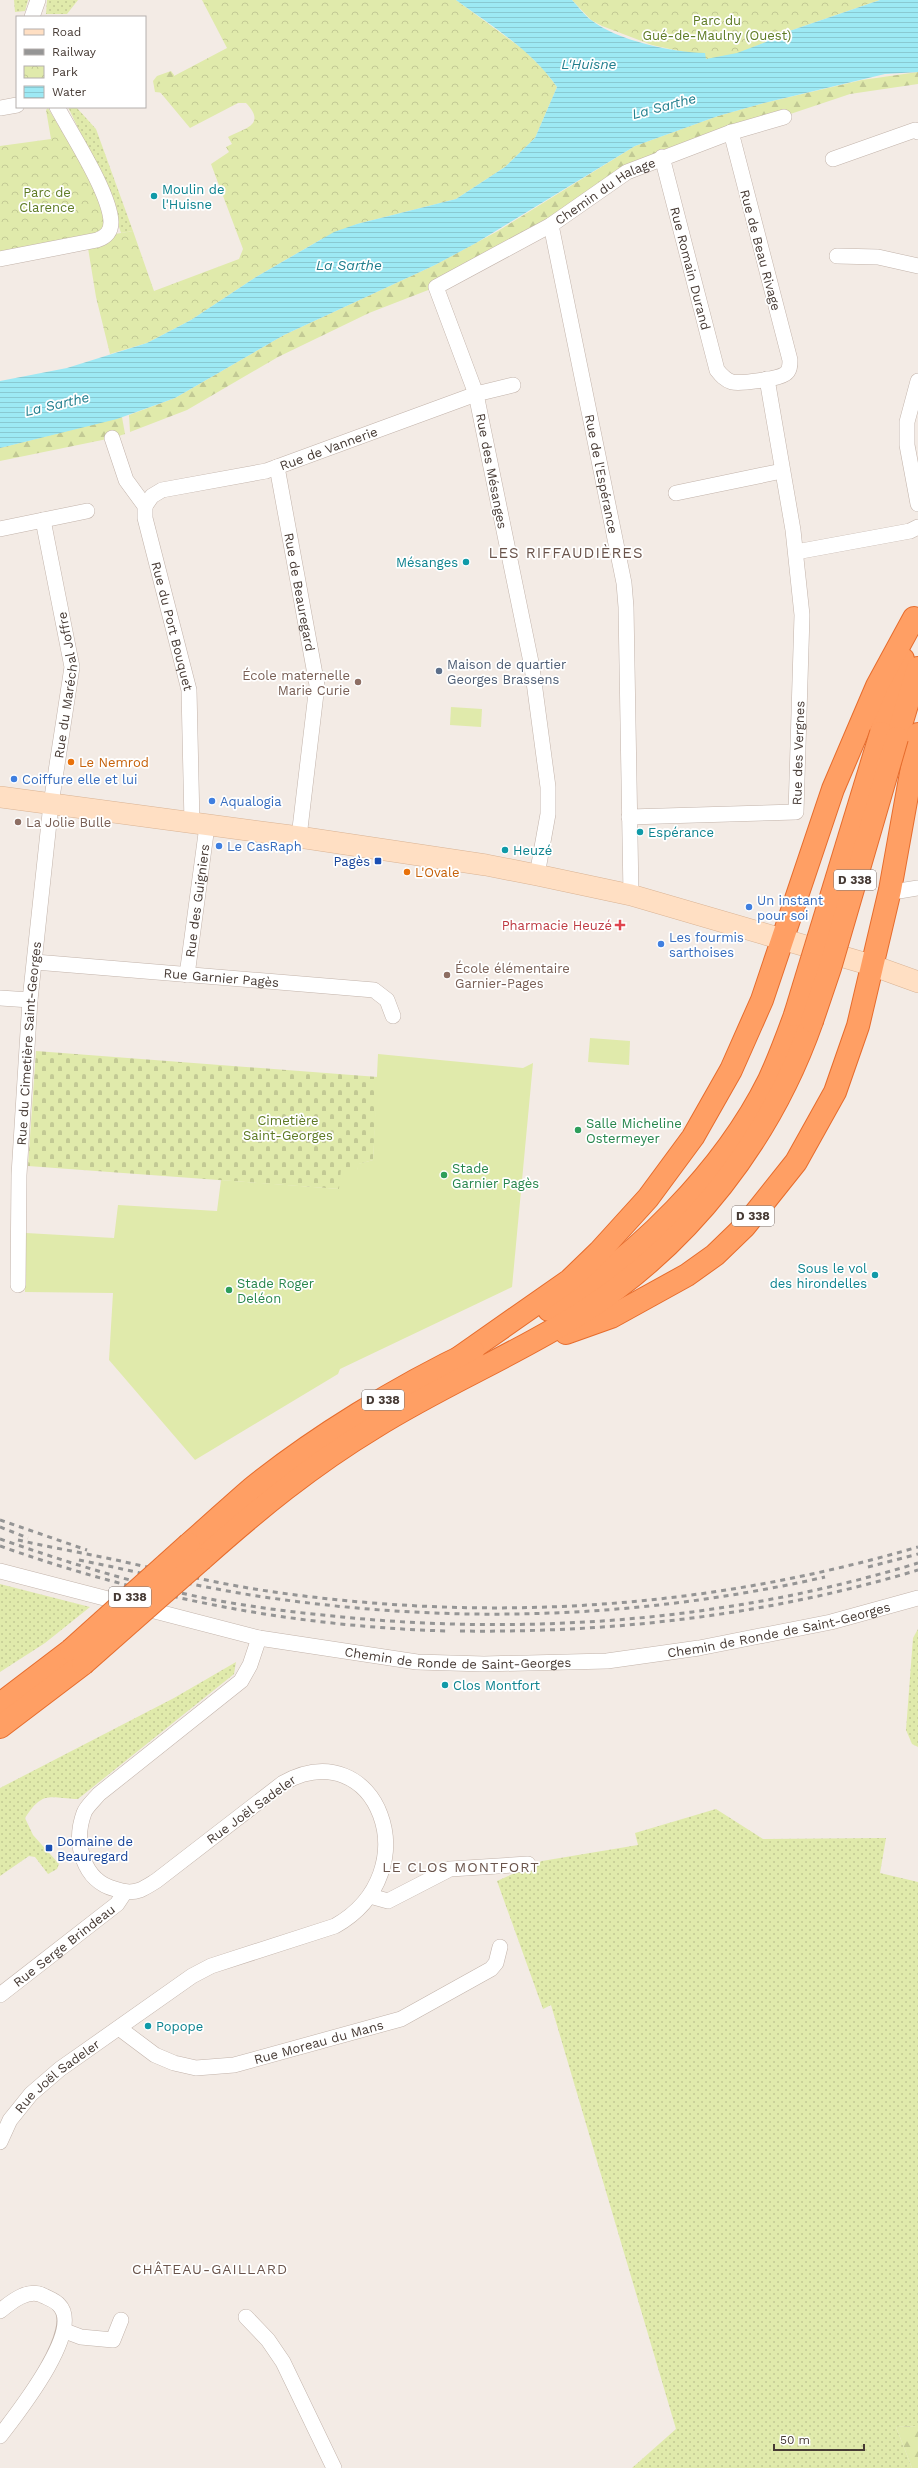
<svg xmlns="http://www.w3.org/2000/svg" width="918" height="2468" font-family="'Work Sans',sans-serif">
<defs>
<pattern id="grass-dots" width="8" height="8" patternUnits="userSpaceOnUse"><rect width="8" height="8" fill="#e0eaab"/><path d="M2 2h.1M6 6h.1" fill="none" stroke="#c2c994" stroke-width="1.8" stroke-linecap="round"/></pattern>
<pattern id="forest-firs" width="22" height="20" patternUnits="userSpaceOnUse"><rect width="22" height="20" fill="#e0eaab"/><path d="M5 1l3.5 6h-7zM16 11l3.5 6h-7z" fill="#c2c994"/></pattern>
<pattern id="cemetery-stones" width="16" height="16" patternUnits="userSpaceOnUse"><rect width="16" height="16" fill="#e0eaab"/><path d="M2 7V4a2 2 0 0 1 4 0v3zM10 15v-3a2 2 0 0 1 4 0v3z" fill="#c2c994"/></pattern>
<pattern id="park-crowns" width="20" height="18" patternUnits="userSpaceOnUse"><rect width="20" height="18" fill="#e0eaab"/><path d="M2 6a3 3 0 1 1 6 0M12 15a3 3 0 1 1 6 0" fill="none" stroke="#c2c994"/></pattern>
<pattern id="water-rules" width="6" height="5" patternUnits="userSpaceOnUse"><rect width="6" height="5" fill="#9de9f4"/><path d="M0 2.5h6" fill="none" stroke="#89c9d2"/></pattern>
</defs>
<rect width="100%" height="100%" fill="#f3ebe5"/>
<g fill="url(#grass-dots)">
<path d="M 14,0 L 28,0 L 25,11 L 15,12 Z"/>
<path d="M 47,0 L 78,0 L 67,14 L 46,14 Z"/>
<path d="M 68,107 L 76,107 L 96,129 L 133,231 L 121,233 L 107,189 Z"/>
<path d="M 0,1584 L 90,1607 L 45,1643 L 0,1672 Z"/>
<path d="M 918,1629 L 918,1747 L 912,1744 L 906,1730 L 913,1638 Z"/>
<path d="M 236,1662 L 234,1674 L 78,1799 C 49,1798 43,1790 25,1818 L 33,1835 L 59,1864 L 57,1869 L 48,1874 L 35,1857 L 29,1856 L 0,1876 L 0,1788 L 174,1698 Z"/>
<path d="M 716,1809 L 763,1839 L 886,1838 L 880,1873 L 918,1882 L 918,2426 L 896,2427 L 912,2468 L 632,2468 L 676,2429 L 551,2005 L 543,2009 L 497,1881 L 542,1861 L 638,1845 L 635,1833 Z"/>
</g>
<g fill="url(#forest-firs)">
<path d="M 171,71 L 174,75 L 175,82 L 165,93 L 155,92 L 153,81 L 157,76 Z"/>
<path d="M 918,72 L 918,84 L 850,94 L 662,157 L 436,287 L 369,313 L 278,357 L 187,410 L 130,432 L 129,415 L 175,398 L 284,335 L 435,265 L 498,231 L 635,146 L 718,116 L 764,103 L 862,80 Z"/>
<path d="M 122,417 L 125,434 L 112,438 L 0,461 L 0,448 Z"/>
<path d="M 918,2426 L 918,2468 L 912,2468 L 896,2427 Z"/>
</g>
<path fill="url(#cemetery-stones)" d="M 36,1051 L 378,1077 L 373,1160 L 359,1164 L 357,1171 L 339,1189 L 28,1166 Z"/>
<g fill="url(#park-crowns)">
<path d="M 202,0 L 456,0 L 524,50 L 545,71 L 557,87 L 535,138 L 505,167 L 456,199 L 357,224 L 320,240 L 256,277 L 191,320 L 147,343 L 110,354 L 96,297 L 88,248 L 115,234 L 133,231 L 154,291 L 239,259 L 243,249 L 211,164 L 229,152 L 226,147 L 232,144 L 228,137 C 242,129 268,126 246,103 L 238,103 L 190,128 L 155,86 L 227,48 Z"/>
<path d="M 572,0 L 880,0 L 766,39 L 766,42 L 737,54 L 706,60 L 688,53 L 652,45 L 602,26 L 591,20 Z"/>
<path d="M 48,108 L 99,193 L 107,222 L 99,234 L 0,257 L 0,146 L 51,139 L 46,110 Z"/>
</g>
<g fill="#e0eaab">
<path d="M 451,707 L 482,709 L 481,727 L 450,725 Z"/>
<path d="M 590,1038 L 630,1041 L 629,1065 L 588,1062 Z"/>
<path d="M 378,1054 L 523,1068 L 533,1063 L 512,1287 L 340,1369 L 338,1374 L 195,1460 L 109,1360 L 113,1293 L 25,1292 L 26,1233 L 114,1238 L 118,1205 L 217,1211 L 221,1180 L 339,1189 L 341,1169 L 357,1170 L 358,1164 L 373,1160 Z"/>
</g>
<path fill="url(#water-rules)" d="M 456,0 L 572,0 C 578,6 584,15 591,20 C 618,41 672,52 705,53 L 706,59 L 737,53 L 766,42 L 766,39 L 880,0 L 918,0 L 918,72 L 885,74 L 764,103 L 718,116 L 635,146 L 476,243 L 435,265 L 284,335 L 175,398 L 117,419 L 0,448 L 0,381 L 67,368 L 147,343 L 191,320 L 256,277 L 334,232 L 357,224 L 456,199 L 505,167 L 535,138 L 557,87 C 531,50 492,26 456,0 Z"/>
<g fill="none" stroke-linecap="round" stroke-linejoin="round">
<g stroke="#c2b3aa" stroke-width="16">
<g id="street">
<path d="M 32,17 L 38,0"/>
<path d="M 0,108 L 17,105"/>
<path id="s1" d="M 662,157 L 717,370 C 721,375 725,380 732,382 C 740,384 778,379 785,374 C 790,371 790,365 790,360 L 731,132"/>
<path d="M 833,159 L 915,130 L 918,132"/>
<path id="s2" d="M 551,225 L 624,583 L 626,607 L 631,895"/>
<path d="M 837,256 L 878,257 L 918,266"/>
<path d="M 0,259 L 97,240 C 106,237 111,232 111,222 C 110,193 72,135 57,107"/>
<path d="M 918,381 L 907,422 L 907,445 L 918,504"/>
<path id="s3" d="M 112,438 L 126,480 L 145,506 L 145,518 L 189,690 L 192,823"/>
<path id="s4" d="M 277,467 L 317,685 L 299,837"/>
<path d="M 676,493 L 782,471"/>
<path id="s5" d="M 145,506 L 152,496 L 162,490 L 266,471 L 476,394 L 513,385"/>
<path d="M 0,529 L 87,511"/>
<path d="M 796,552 L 910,531 L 918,527"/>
<path id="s6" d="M 629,817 L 796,812 L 802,615 L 793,530 L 767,379"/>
<path id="s7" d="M 537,875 L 548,814 L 548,787 L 532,667 L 476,394 L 436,287 L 551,225 L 627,172 L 729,133 L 784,117"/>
<path d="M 890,890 L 899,891 L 918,888"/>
<path id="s8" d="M 35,962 L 374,990 L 387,1000 L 393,1016"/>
<path id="s9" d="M 187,975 L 207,826"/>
<path d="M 0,998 L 30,1000"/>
<path id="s10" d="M 18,1285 L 19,1175 L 30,1000 L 51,804 L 72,667 L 43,520"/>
<path id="s11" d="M 0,1571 L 259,1638 L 417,1662 L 484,1664 L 607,1661 L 699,1648 L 831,1622 L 918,1598"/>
<path d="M 370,1896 L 388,1901 L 450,1869 L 528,1864"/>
<path id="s12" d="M 0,1995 L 117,1904 L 125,1892"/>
<path id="s13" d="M 119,2028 L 155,2055 L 174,2063 L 196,2068 L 234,2065 L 401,2019 L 491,1969 L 496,1963 L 500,1947"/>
<path id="s14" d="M 0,2142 L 10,2120 L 31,2094 L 60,2069 L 192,1976 L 211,1966 L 335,1926 C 431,1872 377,1731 283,1783 L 156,1881 C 151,1884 145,1888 140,1890 C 132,1893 123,1892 115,1889 C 83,1881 73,1843 84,1813 C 86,1807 94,1800 99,1794 L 241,1681 L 250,1665 L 259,1638"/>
<path d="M 0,2311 C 11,2302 29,2287 44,2296 C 48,2298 56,2301 59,2305 C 84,2330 16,2415 0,2436"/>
<path d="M 246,2317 L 268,2340 L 283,2362 L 334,2468"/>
<path d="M 65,2331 L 81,2337 L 113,2340 L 121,2320"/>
</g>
</g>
<g stroke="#d9b394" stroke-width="22">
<path id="secondary" d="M 0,797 L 299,837 L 486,865 L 537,875 L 631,895 L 871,965 L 918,982"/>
</g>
<g stroke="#e66c2d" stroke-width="24">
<g id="highway">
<path d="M 881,733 L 903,659"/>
<path d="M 897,738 L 918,668"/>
<path d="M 549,1310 C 635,1261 725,1169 769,1080 C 779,1059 787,1037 795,1015"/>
<path d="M 566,1333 L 611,1317 L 687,1275 L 715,1255 L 745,1226 L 796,1162 L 835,1092 L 858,1026 L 890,890 L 918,734"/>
<path d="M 460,1357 L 570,1280 L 599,1252 L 648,1198 L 693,1137 L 731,1070 L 762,1000 L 833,789 L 877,686 L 914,618"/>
<path d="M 189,1544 C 210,1526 230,1507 251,1489 C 314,1438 399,1386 473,1351"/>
<path d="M 202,1559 C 257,1510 312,1465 375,1427 C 442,1385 517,1354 583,1312 C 690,1243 770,1140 812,1021"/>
<path d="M 0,1704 L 71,1650"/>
<path d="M 0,1727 L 83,1664"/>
</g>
</g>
<use href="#street" stroke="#fff" stroke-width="15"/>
<use href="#secondary" stroke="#ffdfc3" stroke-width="21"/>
<use href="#highway" stroke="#ff9f64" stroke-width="22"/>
<g stroke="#959595" stroke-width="3" stroke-dasharray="5 5" stroke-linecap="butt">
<path d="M 0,1520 L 87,1550"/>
<path d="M 0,1527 L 28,1538"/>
<path d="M 0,1539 C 52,1557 104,1574 157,1587 C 217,1603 280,1611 342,1617 C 536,1636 732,1620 918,1563"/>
<path d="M 18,1540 C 53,1548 90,1554 125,1562 C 174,1573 224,1585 274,1592 C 492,1623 706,1609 918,1547"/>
<path d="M 0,1546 C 147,1598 290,1626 446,1631"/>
<path d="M 79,1560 C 140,1572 202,1588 264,1597 C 454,1625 638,1619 825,1577"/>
<path d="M 868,1567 L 918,1554"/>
<path d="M 460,1631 C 615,1633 769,1615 918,1570"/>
</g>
<g stroke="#e66c2d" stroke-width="24" stroke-linecap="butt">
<g id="highway-bridge">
<path d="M 795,1015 L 881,733"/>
<path d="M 812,1021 L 830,968 L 897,738"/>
<path d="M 71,1650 L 189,1544"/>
<path d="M 83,1664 L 202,1559"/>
</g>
</g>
<use href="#highway-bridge" stroke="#ff9f64" stroke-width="22"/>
</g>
<g fill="#0f9aa8" stroke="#fff" stroke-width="1.5">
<circle cx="154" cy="196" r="4"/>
<circle cx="466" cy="562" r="4"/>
<circle cx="640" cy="832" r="4"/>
<circle cx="505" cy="850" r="4"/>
<circle cx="875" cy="1275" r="4"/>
<circle cx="445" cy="1685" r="4"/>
<circle cx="148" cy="2026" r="4"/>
</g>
<circle fill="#5c6f8a" stroke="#fff" stroke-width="1.5" cx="439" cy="671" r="4"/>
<g fill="#8d6e63" stroke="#fff" stroke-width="1.5">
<circle cx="358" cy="682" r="4"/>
<circle cx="18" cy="822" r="4"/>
<circle cx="447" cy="975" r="4"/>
</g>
<g fill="#e8710a" stroke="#fff" stroke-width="1.5">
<circle cx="71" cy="762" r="4"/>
<circle cx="407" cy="872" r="4"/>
</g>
<g fill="#3f7fe0" stroke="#fff" stroke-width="1.5">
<circle cx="14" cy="779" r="4"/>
<circle cx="212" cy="801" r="4"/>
<circle cx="219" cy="846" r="4"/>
<circle cx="749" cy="907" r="4"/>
<circle cx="661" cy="944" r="4"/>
</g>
<g fill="#1a4fb4" stroke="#fff" stroke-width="1.5">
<rect x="374" y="857" width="8" height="8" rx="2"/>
<rect x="45" y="1844" width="8" height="8" rx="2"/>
</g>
<path fill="#e0444e" stroke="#fff" stroke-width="1.5" d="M618 919h4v4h4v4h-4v4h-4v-4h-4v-4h4z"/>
<g fill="#2e9e5b" stroke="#fff" stroke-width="1.5">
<circle cx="578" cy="1130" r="4"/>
<circle cx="444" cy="1175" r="4"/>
<circle cx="229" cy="1290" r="4"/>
</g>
<g text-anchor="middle" stroke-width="3.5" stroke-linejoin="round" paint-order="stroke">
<g fill="#fff" stroke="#7e7571" stroke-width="1">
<rect x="834" y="870" width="42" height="20" rx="3"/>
<rect x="732" y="1206" width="42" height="20" rx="3"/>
<rect x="362" y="1390" width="42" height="20" rx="3"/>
<rect x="109" y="1587" width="42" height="20" rx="3"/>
</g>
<g font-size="12" font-weight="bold" fill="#463a34">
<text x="855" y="884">D 338</text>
<text x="753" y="1220">D 338</text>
<text x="383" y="1404">D 338</text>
<text x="130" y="1601">D 338</text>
</g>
<g font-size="13" fill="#5e7b24" stroke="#fff">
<text x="717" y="25">Parc du<tspan x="717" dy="15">Gué-de-Maulny (Ouest)</tspan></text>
<text x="47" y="197">Parc de<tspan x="47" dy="15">Clarence</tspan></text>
<text x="288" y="1125">Cimetière<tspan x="288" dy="15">Saint-Georges</tspan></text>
</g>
<g font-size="13" fill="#0d838f" stroke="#fff" text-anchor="start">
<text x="162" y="194">Moulin de<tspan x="162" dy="15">l'Huisne</tspan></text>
<text x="458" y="567" text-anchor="end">Mésanges</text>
<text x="648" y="837">Espérance</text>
<text x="513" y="855">Heuzé</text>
<text x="867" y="1273" text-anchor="end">Sous le vol<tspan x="867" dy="15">des hirondelles</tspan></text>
<text x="453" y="1690">Clos Montfort</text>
<text x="156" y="2031">Popope</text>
</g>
<g font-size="13" fill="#463a34" stroke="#fff">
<text dy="5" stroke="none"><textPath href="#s7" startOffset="798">Chemin du Halage</textPath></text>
<text transform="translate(761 250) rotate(75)" y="5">Rue de Beau Rivage</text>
<text dy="5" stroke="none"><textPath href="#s1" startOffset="115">Rue Romain Durand</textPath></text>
<text dy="5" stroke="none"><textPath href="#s5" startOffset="196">Rue de Vannerie</textPath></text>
<text transform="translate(492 471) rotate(79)" y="5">Rue des Mésanges</text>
<text dy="5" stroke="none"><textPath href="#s2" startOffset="254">Rue de l'Espérance</textPath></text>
<text dy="5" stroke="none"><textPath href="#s4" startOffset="127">Rue de Beauregard</textPath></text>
<text dy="5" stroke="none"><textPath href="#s3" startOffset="200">Rue du Port Bouquet</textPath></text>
<text dy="5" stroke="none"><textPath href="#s10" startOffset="603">Rue du Maréchal Joffre</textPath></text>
<text dy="5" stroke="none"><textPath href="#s6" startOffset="226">Rue des Vergnes</textPath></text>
<text dy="5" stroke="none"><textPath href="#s9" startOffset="75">Rue des Guigniers</textPath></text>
<text dy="5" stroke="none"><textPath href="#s8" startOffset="187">Rue Garnier Pagès</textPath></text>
<text dy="5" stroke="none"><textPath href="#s10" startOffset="242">Rue du Cimetière Saint-Georges</textPath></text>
<text dy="5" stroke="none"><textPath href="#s11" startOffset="792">Chemin de Ronde de Saint-Georges</textPath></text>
<text dy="5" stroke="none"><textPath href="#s11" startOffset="468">Chemin de Ronde de Saint-Georges</textPath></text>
<text transform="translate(251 1809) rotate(-36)" y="5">Rue Joël Sadeler</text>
<text dy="5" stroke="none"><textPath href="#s12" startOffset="81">Rue Serge Brindeau</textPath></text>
<text dy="5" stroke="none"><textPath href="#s13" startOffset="214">Rue Moreau du Mans</textPath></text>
<text dy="5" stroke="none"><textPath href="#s14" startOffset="89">Rue Joël Sadeler</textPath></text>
</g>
<g font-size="13" fill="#4e5e75" stroke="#fff" text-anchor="start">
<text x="447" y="669">Maison de quartier<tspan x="447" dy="15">Georges Brassens</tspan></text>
</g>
<g font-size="13" fill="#785e54" stroke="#fff" text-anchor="start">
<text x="350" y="680" text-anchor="end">École maternelle<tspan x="350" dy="15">Marie Curie</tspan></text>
<text x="26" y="827">La Jolie Bulle</text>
<text x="455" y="973">École élémentaire<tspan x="455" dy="15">Garnier-Pages</tspan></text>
</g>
<g font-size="13" fill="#c56008" stroke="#fff" text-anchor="start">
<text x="79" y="767">Le Nemrod</text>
<text x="415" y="877">L'Ovale</text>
</g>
<g font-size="13" fill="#366cbe" stroke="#fff" text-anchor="start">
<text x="22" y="784">Coiffure elle et lui</text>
<text x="220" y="806">Aqualogia</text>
<text x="227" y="851">Le CasRaph</text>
<text x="757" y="905">Un instant<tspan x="757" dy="15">pour soi</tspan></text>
<text x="669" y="942">Les fourmis<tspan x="669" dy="15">sarthoises</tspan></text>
</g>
<g font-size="13" fill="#164399" stroke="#fff" text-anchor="end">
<text x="370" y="866">Pagès</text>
<text x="57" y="1846" text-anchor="start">Domaine de<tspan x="57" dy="15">Beauregard</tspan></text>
</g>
<g font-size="13" fill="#be3a42" stroke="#fff" text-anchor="end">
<text x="612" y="930">Pharmacie Heuzé</text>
</g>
<g font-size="13" fill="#27864d" stroke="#fff" text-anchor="start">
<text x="586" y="1128">Salle Micheline<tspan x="586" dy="15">Ostermeyer</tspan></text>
<text x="452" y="1173">Stade<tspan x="452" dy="15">Garnier Pagès</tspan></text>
<text x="237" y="1288">Stade Roger<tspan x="237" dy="15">Deléon</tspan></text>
</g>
<g font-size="14" font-style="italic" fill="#227f8e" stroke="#fff">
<text x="589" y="69">L'Huisne</text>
<text transform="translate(664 106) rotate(-15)" y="5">La Sarthe</text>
<text x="349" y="270">La Sarthe</text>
<text transform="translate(57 404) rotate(-13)" y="5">La Sarthe</text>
</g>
<g font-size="14" letter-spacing="1" fill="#6a544b" stroke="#fff">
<text x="461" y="1872">LE CLOS MONTFORT</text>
<text x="210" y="2274">CHÂTEAU-GAILLARD</text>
</g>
<g font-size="15" letter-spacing="1" fill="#6a544b" stroke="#fff">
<text x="566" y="558">LES RIFFAUDIÈRES</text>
</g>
</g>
<rect x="16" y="16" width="130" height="92" fill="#ffffff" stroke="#b5b0ae"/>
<rect x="24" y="29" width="20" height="6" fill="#ffdfc3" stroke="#b5b0ae"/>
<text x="52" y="36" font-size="12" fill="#463a34">Road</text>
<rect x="24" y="49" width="20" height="6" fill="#959595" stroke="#b5b0ae"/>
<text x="52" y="56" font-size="12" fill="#463a34">Railway</text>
<rect x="24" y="66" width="20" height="12" fill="url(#park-crowns)" stroke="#b5b0ae"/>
<text x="52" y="76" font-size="12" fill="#463a34">Park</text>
<rect x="24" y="86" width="20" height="12" fill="url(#water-rules)" stroke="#b5b0ae"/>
<text x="52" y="96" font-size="12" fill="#463a34">Water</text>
<path d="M774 2444v6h90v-6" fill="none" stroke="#463a34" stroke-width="2"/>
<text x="780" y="2444" font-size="12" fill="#463a34" stroke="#ffffff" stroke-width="3" paint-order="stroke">50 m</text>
</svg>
